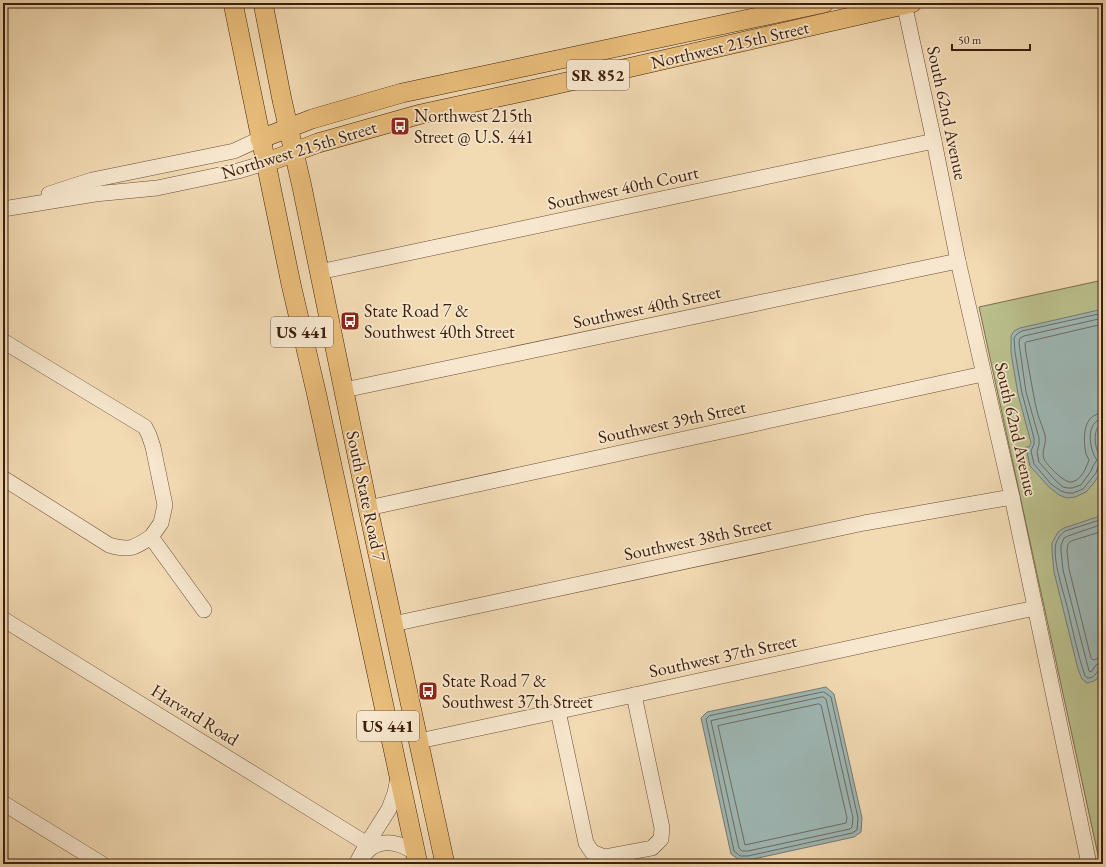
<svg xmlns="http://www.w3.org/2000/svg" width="1106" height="867" font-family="'EB Garamond',serif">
<rect width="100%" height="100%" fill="#f2dab3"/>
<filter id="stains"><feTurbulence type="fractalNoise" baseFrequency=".005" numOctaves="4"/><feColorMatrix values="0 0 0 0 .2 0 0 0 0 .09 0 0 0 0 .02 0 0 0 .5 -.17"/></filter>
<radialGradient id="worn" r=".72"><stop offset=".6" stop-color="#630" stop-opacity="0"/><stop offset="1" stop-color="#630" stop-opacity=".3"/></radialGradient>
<path fill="#bac08d" stroke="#7c6f4c" d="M 1103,280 L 1103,864 L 1100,864 L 979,307 Z"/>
<g fill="#9eb8b6" stroke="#777a72">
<path d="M 1103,309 L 1103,423 L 1099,437 L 1102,461 L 1100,474 L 1093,484 L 1086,492 L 1075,497 L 1067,498 L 1059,495 L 1049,487 L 1030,466 L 1026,447 L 1029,447 L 1031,443 L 1030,439 L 1018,394 L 1011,353 L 1011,336 L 1014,331 L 1020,328 Z"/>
<path d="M 1103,515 L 1103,668 C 1099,677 1098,681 1087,683 L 1082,679 L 1078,669 L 1054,572 L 1052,551 L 1052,543 L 1058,532 L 1064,528 Z"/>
<path d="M 826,687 L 834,694 L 862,818 L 861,832 L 854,837 L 749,860 L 739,860 L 731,854 L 701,718 L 707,712 Z"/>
</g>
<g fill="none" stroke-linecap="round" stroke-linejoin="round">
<g stroke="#6e6b60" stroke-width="1">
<path d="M 1103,313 L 1022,331 L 1017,334 L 1014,338 L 1015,352 L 1022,393 L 1034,438 L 1034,444 L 1031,451 L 1034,464 L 1051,484 L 1061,491 L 1067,493 L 1073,493 L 1083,489 L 1096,473 L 1098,467 L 1103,465"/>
<path d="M 1103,318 L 1024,336 L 1020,338 L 1019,343 L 1026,392 L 1039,438 L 1039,445 L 1037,452 L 1039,462 L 1055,480 L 1063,487 L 1068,488 L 1072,488 L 1081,485 L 1091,471 L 1093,466 L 1097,460 C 1089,450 1085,420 1103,419"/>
<path d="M 1103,324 L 1026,342 L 1025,343 C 1025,352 1028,361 1029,370 C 1032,385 1034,400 1038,415 C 1040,421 1043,428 1045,435 C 1047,444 1041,451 1044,459 C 1046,464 1064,483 1071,482 C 1079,481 1084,473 1087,465 C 1087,465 1089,461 1089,460 C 1088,458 1087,456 1086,454 C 1083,439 1082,414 1103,413"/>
<path d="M 1103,424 C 1092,425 1094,449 1100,455 L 1103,456"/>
<path d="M 1103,519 L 1065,531 C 1061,534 1058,538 1056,543 C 1052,560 1064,593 1068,610 C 1073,632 1078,655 1085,676 L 1088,678 C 1094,678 1096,674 1099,669 L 1103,668"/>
<path d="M 1103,524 L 1068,536 L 1064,538 L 1061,545 L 1061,551 L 1063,570 L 1089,671 L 1091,672 L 1096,665 L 1103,663"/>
<path d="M 1103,531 L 1071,541 L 1068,544 L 1067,551 L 1069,569 L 1091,658 L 1093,660 L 1103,657"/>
<path d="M 824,692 L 831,697 L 858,818 L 857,830 L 852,833 L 748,856 L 740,856 L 734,851 L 706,719 L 709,716 Z"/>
<path d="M 823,697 L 826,699 L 853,818 L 852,827 L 850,829 L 748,851 L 742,851 L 739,848 L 711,721 Z"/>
<path d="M 819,704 L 821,705 L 847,818 L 846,823 L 745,845 L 718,726 Z"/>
</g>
<g stroke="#6a4d35" stroke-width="16">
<g id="minor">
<path d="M 904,3 L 934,141 L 958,261 L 1012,497 L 1089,864"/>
<path d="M 49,194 L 92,180 L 234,151 L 260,139"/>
<path d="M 3,209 L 95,194 L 157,188 L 238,171 L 265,163"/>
<path d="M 319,272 L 934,141"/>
<path d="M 3,341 L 145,427 L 149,435 L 153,447 L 165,505 L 161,523 L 151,537 L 204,610"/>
<path d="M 344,390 L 958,261"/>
<path d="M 3,478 L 109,545 C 130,551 134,548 151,537"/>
<path d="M 368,508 L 983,374"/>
<path d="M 3,619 L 367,844"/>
<path d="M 393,624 L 864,523 L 1012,497"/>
<path d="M 558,711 L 586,843 L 592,852 L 604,857 L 652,848 L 661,839 L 662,828 L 634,695"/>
<path d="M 419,741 L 634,695 L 1035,608"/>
<path d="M 3,803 L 102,864"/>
<path d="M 362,857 C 365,854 368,850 371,848 C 385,838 403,844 415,853"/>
<path d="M 356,864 L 367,844 L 389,809 L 395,793 L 398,778"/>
</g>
</g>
<g stroke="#3d1e0b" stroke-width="20">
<g id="major">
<path d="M 233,3 L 291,284 L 317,396 L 418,864"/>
<path d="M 263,3 L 282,100 L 302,187 L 368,508 L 445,864"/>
<path d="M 260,139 L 312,119 L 402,93 L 824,3"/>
<path d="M 265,163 L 318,143 L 421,114 L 549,86 L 912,3"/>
</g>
</g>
<use href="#minor" stroke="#f7e7ce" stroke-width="15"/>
<use href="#major" stroke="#e9bd7a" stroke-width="19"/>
</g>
<defs>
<g id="bus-square" transform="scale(1)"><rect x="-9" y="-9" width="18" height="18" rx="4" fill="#8f2418" stroke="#f7e7ce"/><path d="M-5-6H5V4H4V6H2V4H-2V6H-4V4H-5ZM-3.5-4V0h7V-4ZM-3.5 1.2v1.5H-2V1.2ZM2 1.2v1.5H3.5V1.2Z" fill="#fff"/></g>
</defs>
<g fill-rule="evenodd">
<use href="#bus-square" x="400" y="126"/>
<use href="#bus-square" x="350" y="321"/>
<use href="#bus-square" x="428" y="691"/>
</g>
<g text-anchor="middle" stroke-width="3.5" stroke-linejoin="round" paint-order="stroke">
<g fill="#f7e7ce" stroke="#755a46" stroke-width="1">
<rect x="567" y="60" width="62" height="30" rx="3"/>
<rect x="271" y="317" width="62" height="30" rx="3"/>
<rect x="357" y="711" width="62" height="30" rx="3"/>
</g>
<g font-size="17" font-weight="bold" fill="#3d1e0b">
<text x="598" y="81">SR 852</text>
<text x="302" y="338">US 441</text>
<text x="388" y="732">US 441</text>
</g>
<g font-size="18" fill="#3d1e0b" stroke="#f7e7ce">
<text transform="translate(730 45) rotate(-13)" y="6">Northwest 215th Street</text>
<text transform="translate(947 113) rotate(78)" y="6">South 62nd Avenue</text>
<text transform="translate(299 150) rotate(-17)" y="6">Northwest 215th Street</text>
<text transform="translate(623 188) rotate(-12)" y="6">Southwest 40th Court</text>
<text transform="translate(647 307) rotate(-12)" y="6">Southwest 40th Street</text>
<text transform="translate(672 422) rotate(-12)" y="6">Southwest 39th Street</text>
<text transform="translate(1016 429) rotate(77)" y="6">South 62nd Avenue</text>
<text transform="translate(366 496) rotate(78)" y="6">South State Road 7</text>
<text transform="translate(698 539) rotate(-12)" y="6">Southwest 38th Street</text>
<text transform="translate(723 656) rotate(-12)" y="6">Southwest 37th Street</text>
<text transform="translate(195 715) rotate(32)" y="6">Harvard Road</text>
</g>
<g font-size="18" fill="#3d1e0b" stroke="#f7e7ce" text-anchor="start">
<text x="414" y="122">Northwest 215th<tspan x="414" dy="21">Street @ U.S. 441</tspan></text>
<text x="364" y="317">State Road 7 &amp;<tspan x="364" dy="21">Southwest 40th Street</tspan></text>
<text x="442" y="687">State Road 7 &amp;<tspan x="442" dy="21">Southwest 37th Street</tspan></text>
</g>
</g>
<rect width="1106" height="867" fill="none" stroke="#f2dab3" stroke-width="16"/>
<rect x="4" y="4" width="1098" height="859" fill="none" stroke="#3d1e0b" stroke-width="2"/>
<rect x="8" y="8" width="1090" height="851" fill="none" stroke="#3d1e0b"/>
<path d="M952 44v6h78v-6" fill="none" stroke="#3d1e0b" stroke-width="2"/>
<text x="958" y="44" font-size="12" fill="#3d1e0b" stroke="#f7e7ce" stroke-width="3" paint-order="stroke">50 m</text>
<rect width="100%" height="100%" filter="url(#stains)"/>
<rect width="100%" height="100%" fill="url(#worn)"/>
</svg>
